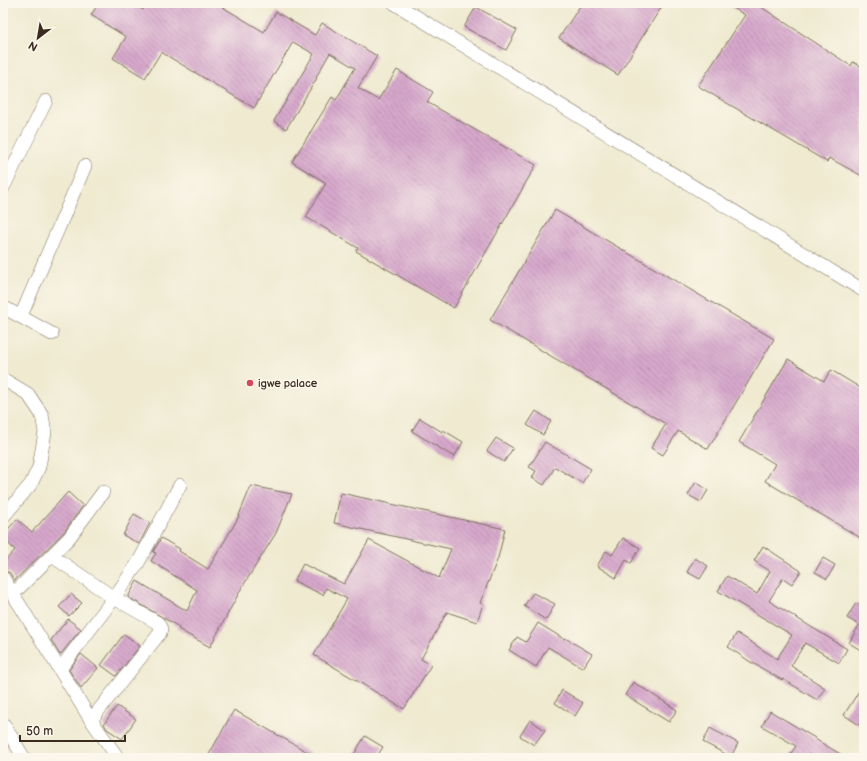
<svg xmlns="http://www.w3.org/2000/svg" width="867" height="761" font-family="'Balsamiq Sans',sans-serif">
<defs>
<pattern id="building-back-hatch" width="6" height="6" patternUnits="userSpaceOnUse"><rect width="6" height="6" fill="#d7a8cc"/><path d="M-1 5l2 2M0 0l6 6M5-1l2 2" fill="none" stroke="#b089a5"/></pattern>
</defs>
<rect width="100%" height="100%" fill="#fbf7ec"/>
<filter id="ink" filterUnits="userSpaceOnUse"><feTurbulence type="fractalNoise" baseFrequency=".025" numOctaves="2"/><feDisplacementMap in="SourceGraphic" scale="8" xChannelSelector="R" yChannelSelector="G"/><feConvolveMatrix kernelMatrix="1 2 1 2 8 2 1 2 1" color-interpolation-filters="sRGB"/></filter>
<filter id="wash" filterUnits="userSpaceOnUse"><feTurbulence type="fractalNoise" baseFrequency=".012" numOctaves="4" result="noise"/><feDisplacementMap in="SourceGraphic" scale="16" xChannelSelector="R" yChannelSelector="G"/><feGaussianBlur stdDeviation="0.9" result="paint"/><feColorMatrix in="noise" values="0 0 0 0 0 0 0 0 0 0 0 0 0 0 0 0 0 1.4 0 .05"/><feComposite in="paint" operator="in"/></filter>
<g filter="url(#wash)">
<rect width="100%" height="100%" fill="#efead0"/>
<g id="blocks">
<g fill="url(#building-back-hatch)">
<path d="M 99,3 L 131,3 L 143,10 L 147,3 L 216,3 L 264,32 L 276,12 L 315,35 L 322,23 L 377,56 L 358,88 L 378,100 L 397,70 L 433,92 L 427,102 L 536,165 L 454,308 L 356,251 L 358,248 L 306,217 L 326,183 L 292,162 L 332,97 L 336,100 L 355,68 L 330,53 L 316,77 L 317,78 L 286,129 L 274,121 L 314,54 L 293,42 L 254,108 L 161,52 L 145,78 L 113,58 L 126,37 L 91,15 Z"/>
<path d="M 582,3 L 664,3 L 618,75 L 559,38 Z"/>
<path d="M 725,3 L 755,3 L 851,66 L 853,62 L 864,68 L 864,177 L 829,158 L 827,162 L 698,86 L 745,15 Z"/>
<path d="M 476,7 L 517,30 L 506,50 L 464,27 Z"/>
<path d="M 555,210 L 774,339 L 708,449 L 678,431 L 663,455 L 651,448 L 666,424 L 490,320 Z"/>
<path d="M 788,359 L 824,381 L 831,370 L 864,390 L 864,540 L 765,481 L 775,464 L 739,442 Z"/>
<path d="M 536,411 L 551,421 L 543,435 L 527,425 Z"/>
<path d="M 420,418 L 442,432 L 443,430 L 463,442 L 454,457 L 412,431 Z"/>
<path d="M 496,438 L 513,448 L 504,462 L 487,451 Z"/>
<path d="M 545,442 L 591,469 L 582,483 L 555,467 L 544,485 L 532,478 L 536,471 L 529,467 Z"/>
<path d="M 696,482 L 708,490 L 701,502 L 688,495 Z"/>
<path d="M 251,486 L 292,494 L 276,533 L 241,589 L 210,647 L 178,629 L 179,627 L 128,597 L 137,581 L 187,611 L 197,590 L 151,561 L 156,553 L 153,552 L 161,538 L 180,549 L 179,551 L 208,569 L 237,520 Z"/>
<path d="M 68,492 L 83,506 L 63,533 L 14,581 L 10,573 L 3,570 L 3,563 L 15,550 L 3,538 L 3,535 L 17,519 L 32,532 Z"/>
<path d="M 341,493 L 505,529 L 498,558 L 480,603 L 483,604 L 477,622 L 447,612 L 421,659 L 431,665 L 404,709 L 314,655 L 347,599 L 326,588 L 323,595 L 294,581 L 303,564 L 344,584 L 369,540 L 439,578 L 451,549 L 334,523 Z"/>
<path d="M 134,514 L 150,523 L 139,544 L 123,535 Z"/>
<path d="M 623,538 L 640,548 L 631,563 L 626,560 L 616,578 L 597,566 L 606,551 L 612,555 Z"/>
<path d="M 763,546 L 801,571 L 792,584 L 783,578 L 769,601 L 847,649 L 839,663 L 805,643 L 791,666 L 825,688 L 817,700 L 783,679 L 782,680 L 749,661 L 728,647 L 737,633 L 777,659 L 792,635 L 718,591 L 727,576 L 757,594 L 770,571 L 754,561 Z"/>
<path d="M 695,558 L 708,566 L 700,579 L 687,572 Z"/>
<path d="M 823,558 L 835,565 L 827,579 L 815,572 Z"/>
<path d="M 533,593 L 555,604 L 546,620 L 524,606 Z"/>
<path d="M 71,594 L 82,603 L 69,616 L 59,607 Z"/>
<path d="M 856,603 L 864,608 L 864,652 L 849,643 L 859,625 L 847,618 Z"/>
<path d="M 68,619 L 81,629 L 60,655 L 51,640 Z"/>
<path d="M 538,623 L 564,639 L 565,638 L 592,654 L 583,668 L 548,647 L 536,667 L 509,650 L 517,637 L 526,642 Z"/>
<path d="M 124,634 L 140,646 L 116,676 L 101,665 Z"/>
<path d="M 81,654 L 98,668 L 81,688 L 69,670 Z"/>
<path d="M 633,682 L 677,710 L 669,722 L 625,695 Z"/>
<path d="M 864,683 L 864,728 L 844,715 Z"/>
<path d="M 562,690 L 583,703 L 575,716 L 555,703 Z"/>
<path d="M 117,706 L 136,719 L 122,739 L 107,729 L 104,724 Z"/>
<path d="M 234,710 L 318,758 L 207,758 Z"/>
<path d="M 770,711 L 815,738 L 815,739 L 847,758 L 815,758 L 808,754 L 805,758 L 788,758 L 796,746 L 762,726 Z"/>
<path d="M 530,720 L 545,730 L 534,745 L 520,736 Z"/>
<path d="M 710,728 L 738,743 L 731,757 L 703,742 Z"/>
<path d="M 365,736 L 383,747 L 376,758 L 352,758 Z"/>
</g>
</g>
</g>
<g filter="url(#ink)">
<use href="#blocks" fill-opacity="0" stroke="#7a6d5c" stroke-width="1"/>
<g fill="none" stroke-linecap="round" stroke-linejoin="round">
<g stroke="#7a6d5c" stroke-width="14">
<g id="minor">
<path d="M 394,3 L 864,291"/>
<path d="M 3,188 L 46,101"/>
<path d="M 3,307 L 52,334"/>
<path d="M 21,316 L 85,166"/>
<path d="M 3,379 L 28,394 L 42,415 L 45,432 L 39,467 L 31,484 L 3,517"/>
<path d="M 52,556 L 114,598 L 158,623 L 161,629 L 160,633 L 91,720"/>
<path d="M 3,578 L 91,720 L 118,758"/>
<path d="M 13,594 L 69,538 L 103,492"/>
<path d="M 60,669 L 114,598 L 138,563 L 180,485"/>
<path d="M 3,723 L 24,758"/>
</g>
</g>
<use href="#minor" stroke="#fff" stroke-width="13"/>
</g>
</g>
<circle fill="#d1495b" stroke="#fbf7ec" stroke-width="1.5" cx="250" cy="383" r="4"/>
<g text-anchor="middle" stroke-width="3" stroke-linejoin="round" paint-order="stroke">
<g font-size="11" fill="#3b2a1e" stroke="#fbf7ec" text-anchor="start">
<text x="258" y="387">igwe palace</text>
</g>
</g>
<rect width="867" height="761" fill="none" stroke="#fbf7ec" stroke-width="16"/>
<g transform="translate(38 38) rotate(211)" stroke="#fbf7ec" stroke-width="3" paint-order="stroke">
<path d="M0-3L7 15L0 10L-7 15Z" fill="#3b2a1e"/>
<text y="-6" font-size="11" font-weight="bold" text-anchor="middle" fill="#3b2a1e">N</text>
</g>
<path d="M20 735v6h105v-6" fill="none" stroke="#3b2a1e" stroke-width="2"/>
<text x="26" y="735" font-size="12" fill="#3b2a1e" stroke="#fbf7ec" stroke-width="3" paint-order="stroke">50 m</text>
</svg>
